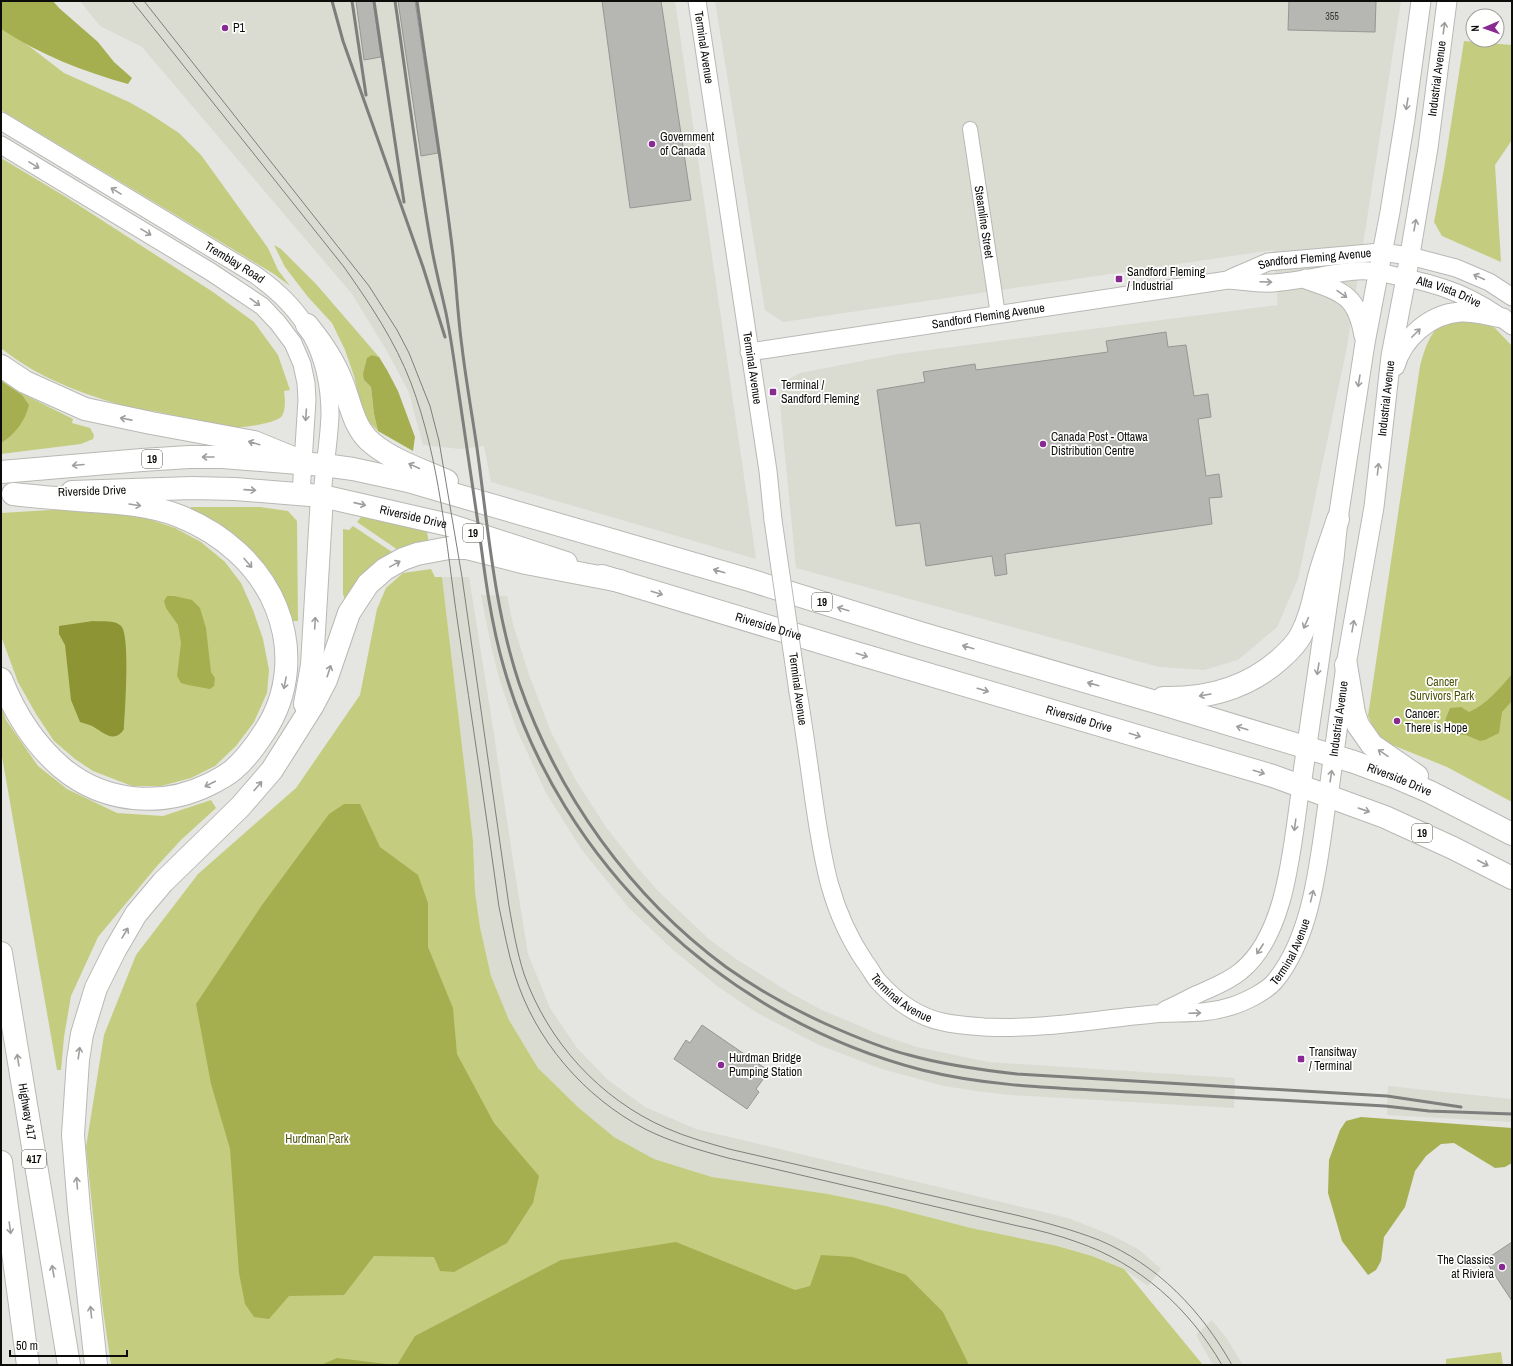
<svg xmlns="http://www.w3.org/2000/svg" width="1513" height="1366" font-family="'Archivo Narrow',sans-serif">
<rect width="100%" height="100%" fill="#e5e5e2"/>
<g fill="#dadcd1">
<path d="M 80,1 L 675,1 L 756,559 L 491,482 L 484,446 L 460,449 L 423,445 L 409,393 L 387,351 L 352,294 L 142,47 L 100,26 Z"/>
<path d="M 715,1 L 1401,1 L 1347,347 L 1298,579 L 1277,627 L 1238,660 L 1204,670 L 1159,667 L 796,568 L 779,394 L 789,379 L 800,373 L 898,354 L 1278,305 L 1273,250 L 783,322 L 765,310 Z"/>
<path d="M 442,577 L 469,577 L 491,715 L 514,867 L 528,954 L 550,1008 L 577,1048 L 608,1080 L 645,1107 L 696,1129 L 1068,1218 L 1111,1235 L 1138,1249 L 1161,1269 L 1148,1286 L 1124,1269 L 1092,1256 L 971,1228 L 886,1206 L 828,1194 L 712,1177 L 654,1159 L 614,1137 L 579,1108 L 538,1068 L 509,1020 L 491,976 L 480,927 L 475,892 L 473,841 L 467,788 Z"/>
<path d="M 481,595 L 507,596 L 513,624 L 529,675 L 551,732 L 575,779 L 606,827 L 638,868 L 659,892 L 710,940 L 736,959 L 792,994 L 822,1010 L 881,1035 L 917,1047 L 988,1062 L 1235,1078 L 1234,1108 L 1010,1095 L 976,1091 L 944,1086 L 882,1069 L 819,1045 L 759,1014 L 739,1001 L 717,986 L 672,949 L 629,908 L 582,850 L 568,828 L 546,793 L 516,728 L 499,678 L 492,650 Z"/>
<path d="M 1388,1086 L 1512,1099 L 1512,1122 L 1387,1115 Z"/>
<path d="M 1212,1320 L 1227,1339 L 1243,1365 L 1213,1365 L 1196,1335 Z"/>
</g>
<g fill="#c4cd7f">
<path d="M 1,29 L 25,43 L 64,73 L 129,102 L 150,114 L 179,133 L 201,155 L 268,248 L 278,270 L 290,286 L 274,274 L 1,110 Z"/>
<path d="M 1464,41 L 1512,45 L 1512,140 L 1495,165 L 1501,262 L 1442,236 L 1434,222 L 1444,169 Z"/>
<path d="M 1,158 L 66,197 L 213,292 L 254,322 L 278,355 L 290,390 L 284,391 C 285,399 286,409 282,416 C 277,423 244,428 235,427 C 209,424 179,416 153,411 C 137,411 124,406 108,401 C 70,389 33,374 1,348 Z"/>
<path d="M 274,245 L 281,249 L 316,284 L 379,357 L 372,355 L 364,380 L 371,387 L 374,414 L 378,431 L 367,420 L 361,406 L 354,376 L 345,350 L 332,323 L 308,297 L 285,267 Z"/>
<path d="M 1475,319 L 1495,328 L 1512,346 L 1512,802 L 1447,767 L 1390,744 L 1376,733 L 1368,716 L 1420,366 C 1424,352 1430,328 1446,323 C 1454,319 1466,320 1475,319 Z"/>
<path d="M 1,380 L 19,392 L 73,419 L 72,423 L 90,428 L 94,435 L 93,439 L 81,444 L 1,454 Z"/>
<path d="M 191,507 L 260,507 L 288,511 L 297,521 L 298,621 L 293,621 L 277,590 L 190,514 Z"/>
<path d="M 50,510 L 98,510 L 143,517 L 175,528 L 201,542 L 225,562 L 241,583 L 253,610 L 263,639 L 269,670 L 267,693 L 254,722 L 236,746 L 215,766 L 191,778 L 161,786 L 132,786 L 93,771 L 75,759 L 54,741 L 36,714 L 18,682 L 1,636 L 1,513 Z"/>
<path d="M 362,516 L 427,531 L 429,545 L 401,552 L 357,522 Z"/>
<path d="M 353,526 L 395,554 L 345,600 L 343,594 L 343,529 L 349,530 Z"/>
<path d="M 431,569 L 435,577 L 442,577 L 467,788 L 473,841 L 475,892 L 480,927 L 491,976 L 509,1020 L 538,1068 L 579,1108 L 614,1137 L 654,1159 L 712,1177 L 828,1194 L 886,1206 L 971,1228 L 1057,1246 L 1092,1256 L 1124,1269 L 1203,1365 L 111,1365 L 102,1303 L 86,1147 L 104,1035 L 136,955 L 198,874 L 296,788 L 360,695 L 377,609 L 386,588 L 403,573 Z"/>
<path d="M 1,706 L 6,720 L 38,766 L 67,789 L 117,813 L 163,816 L 211,800 L 216,808 L 181,840 L 157,866 L 98,937 L 71,996 L 64,1037 L 61,1070 L 57,1070 L 1,751 Z"/>
<path d="M 1501,1352 L 1503,1365 L 1446,1365 L 1446,1359 Z"/>
</g>
<g fill="#a6af50">
<path d="M 1,1 L 53,1 L 59,8 L 98,42 L 114,62 L 132,78 L 128,84 C 84,72 39,54 1,29 Z"/>
<path d="M 372,355 L 379,357 L 387,370 L 398,391 L 415,437 L 413,451 L 378,431 L 374,414 L 371,387 L 364,380 L 363,374 L 367,358 Z"/>
<path d="M 1,381 L 22,395 L 29,405 C 24,423 16,433 1,443 Z"/>
<path d="M 167,596 L 174,596 L 192,600 L 200,608 L 206,628 L 211,672 L 215,678 L 214,686 L 210,689 L 188,685 L 181,683 L 177,676 L 181,643 L 178,625 L 166,608 L 164,601 Z"/>
<path d="M 1512,674 L 1512,701 L 1502,712 L 1499,733 L 1485,740 L 1480,741 L 1466,735 L 1451,734 L 1447,731 L 1443,726 L 1450,708 L 1461,707 L 1469,712 C 1487,704 1500,688 1512,674 Z"/>
<path d="M 344,804 L 360,804 L 380,847 L 418,875 L 428,903 L 428,947 L 453,1008 L 457,1054 L 494,1123 L 539,1176 L 533,1203 L 507,1243 L 454,1272 L 440,1271 L 434,1257 L 374,1256 L 344,1295 L 289,1296 L 269,1319 L 254,1317 L 245,1304 L 239,1273 L 230,1149 L 211,1084 L 196,1004 L 262,905 L 329,814 Z"/>
<path d="M 1361,1117 L 1512,1128 L 1512,1163 L 1505,1167 L 1495,1168 L 1454,1143 L 1441,1144 L 1426,1156 L 1415,1171 L 1405,1207 L 1384,1237 L 1381,1261 L 1376,1270 L 1368,1275 L 1342,1241 L 1328,1193 L 1329,1160 L 1340,1130 L 1346,1121 Z"/>
<path d="M 676,1242 L 795,1290 L 810,1286 L 821,1255 L 853,1257 L 906,1275 L 943,1312 L 969,1365 L 397,1365 L 415,1336 L 561,1260 Z"/>
<path d="M 337,1358 L 395,1365 L 321,1365 Z"/>
</g>
<path fill="#8c9433" d="M 93,621 C 101,622 116,619 122,627 C 130,641 125,710 124,729 C 114,745 102,731 92,726 C 88,724 83,723 80,722 L 71,700 L 65,645 L 59,634 L 59,626 Z"/>
<g fill="#b6b6b3" stroke="#969693">
<path d="M 356,1 L 373,1 L 381,57 L 364,60 Z"/>
<path d="M 398,1 L 415,1 L 438,153 L 421,156 Z"/>
<path d="M 602,1 L 661,1 L 691,200 L 630,208 Z"/>
<path d="M 1289,1 L 1376,1 L 1375,32 L 1288,30 Z"/>
<path d="M 1166,332 L 1168,347 L 1186,345 L 1194,396 L 1208,394 L 1211,417 L 1198,419 L 1206,476 L 1219,474 L 1222,497 L 1209,498 L 1212,524 L 1005,554 L 1007,574 L 995,576 L 992,556 L 926,566 L 920,523 L 896,526 L 877,390 L 925,382 L 923,372 L 975,364 L 976,370 L 1108,352 L 1106,341 Z"/>
<path d="M 702,1025 L 769,1071 L 756,1089 L 759,1092 L 747,1109 L 674,1059 L 686,1040 L 690,1043 Z"/>
<path d="M 1512,1242 L 1512,1301 L 1485,1260 Z"/>
</g>
<g fill="none" stroke-linecap="round" stroke-linejoin="round">
<g stroke="#b8b8b5" stroke-width="16">
<g id="minor">
<path id="s1" d="M 970,129 L 998,315"/>
</g>
</g>
<g stroke="#b8b8b5" stroke-width="19">
<g id="tertiary">
<path id="s2" d="M 697,1 L 768,471 L 773,520"/>
<path id="s3" d="M 1,121 L 254,274 C 305,309 330,353 330,415 C 329,442 324,469 322,496"/>
<path d="M 1,145 L 211,272 L 262,306 L 278,323 L 293,343 L 302,364 L 306,383 L 307,400 L 301,494"/>
<path id="s4" d="M 1231,278 L 1268,262 L 1381,252 L 1410,256 L 1456,268 L 1489,282 L 1512,297"/>
<path id="s5" d="M 749,352 L 1228,280 C 1242,281 1258,284 1273,283 C 1301,281 1329,273 1357,271 C 1370,270 1384,273 1396,276 C 1441,284 1476,297 1512,326"/>
<path id="s6" d="M 798,692 C 804,728 809,765 814,801 C 823,862 830,910 865,962 C 870,968 873,975 878,981 C 895,1000 918,1017 943,1022 C 956,1025 971,1026 984,1027 C 1042,1030 1098,1019 1154,1014 C 1182,1012 1205,1015 1232,1006 C 1245,1002 1267,991 1275,981 C 1314,934 1319,855 1328,797"/>
<path d="M 1165,1010 C 1177,1005 1187,999 1198,994 C 1213,987 1228,982 1241,971 C 1288,933 1292,842 1301,786"/>
</g>
</g>
<g stroke="#b8b8b5" stroke-width="21">
<g id="secondary">
<path d="M 1306,279 C 1343,292 1357,295 1364,336"/>
<path d="M 1395,366 C 1403,338 1430,314 1460,312 C 1474,311 1489,316 1503,318"/>
<path d="M 1301,786 L 1334,559 L 1338,519 L 1365,343 L 1390,212 L 1405,119 L 1421,1"/>
<path id="s7" d="M 1328,797 L 1346,665 L 1374,507 L 1391,356 L 1406,278 L 1428,148 L 1447,1"/>
</g>
</g>
<g stroke="#b8b8b5" stroke-width="24">
<g id="primary">
<path d="M 307,325 C 321,342 334,361 342,382 C 351,404 353,428 373,444 C 394,461 422,470 447,481"/>
<path id="s8" d="M 1,472 L 142,460 L 189,457 L 223,457 L 324,465 L 353,469 L 408,481 L 746,579 L 920,633 L 1166,705 L 1354,762 L 1395,777 L 1430,792 L 1512,834"/>
<path id="s9" d="M 72,492 L 192,488 L 235,489 L 322,496 L 449,525 L 566,563"/>
<path id="s10" d="M 602,576 L 856,653 L 1273,776 L 1385,817 L 1453,848 L 1512,878"/>
<path d="M 1346,665 L 1354,713 L 1358,725 L 1372,745 L 1417,776"/>
<path d="M 1163,698 C 1206,699 1246,689 1279,660 C 1287,653 1296,645 1301,635 C 1311,616 1314,597 1319,577 C 1324,558 1332,538 1338,519"/>
</g>
</g>
<g stroke="#b8b8b5" stroke-width="24">
<g id="motorway">
<path d="M 1,366 L 25,382 L 85,409 L 151,423 L 254,442 L 303,462"/>
<path d="M 1,679 C 14,712 35,745 62,768 C 104,803 162,808 210,784 C 218,780 226,776 233,770 C 246,759 256,745 265,731 C 289,694 293,649 276,607 C 259,565 222,533 179,516 C 151,505 120,503 91,501 C 65,499 39,497 13,494"/>
<path d="M 305,704 L 312,665 L 322,496"/>
<path id="s11" d="M 1,953 L 69,1365"/>
<path d="M 1,1162 L 28,1365"/>
<path d="M 96,1365 L 79,1209 L 73,1135 L 78,1060 L 82,1034 L 96,988 L 115,950 L 136,914 L 163,882 L 240,807 L 272,770 L 313,705 L 326,680 L 349,613 L 368,584 L 385,569 L 403,559 L 417,554 L 449,548 L 467,548 L 526,563 L 620,581"/>
</g>
</g>
<use href="#minor" stroke="#fff" stroke-width="14"/>
<use href="#tertiary" stroke="#fff" stroke-width="17"/>
<use href="#secondary" stroke="#fff" stroke-width="19"/>
<use href="#primary" stroke="#fff" stroke-width="22"/>
<use href="#motorway" stroke="#fff" stroke-width="22"/>
<g stroke="#7e7e7c" stroke-width="1">
<path d="M 132,1 L 344,267 C 370,304 395,341 411,383 C 440,460 446,544 458,625 C 472,719 486,813 499,907 C 504,930 508,953 515,975 C 535,1040 584,1097 645,1129 C 671,1142 699,1150 728,1158 L 1018,1226 C 1038,1230 1058,1235 1077,1242 C 1140,1264 1189,1308 1222,1365"/>
<path d="M 144,1 L 369,286 L 397,330 L 409,353 L 430,406 L 439,441 L 462,577 L 509,906 C 513,929 517,952 524,974 C 548,1042 600,1099 666,1128 C 686,1137 708,1143 729,1149 L 1020,1216 C 1047,1223 1073,1230 1099,1240 C 1158,1265 1201,1310 1232,1365"/>
</g>
<g stroke="#7e7e7c" stroke-width="3">
<path d="M 332,1 L 343,41 L 423,267 L 445,337"/>
<path d="M 352,1 L 366,95"/>
<path d="M 374,1 L 404,202"/>
<path d="M 395,1 C 407,82 417,164 431,244 C 435,268 441,290 446,313 C 450,333 453,353 456,374 C 464,426 471,478 479,530 C 485,577 491,623 504,668 C 560,865 725,1019 922,1070 C 990,1087 1061,1088 1131,1092 C 1216,1096 1301,1101 1385,1106 L 1429,1111 L 1512,1114"/>
<path d="M 417,1 C 428,80 441,159 451,238 C 456,274 457,311 462,347 C 466,381 472,414 477,448 C 488,527 494,608 519,683 C 558,795 630,896 726,967 C 757,989 791,1008 826,1024 C 853,1036 881,1048 909,1055 C 945,1065 981,1070 1017,1074 L 1387,1096 L 1461,1107"/>
</g>
<g stroke="#b8b8b5" stroke-width="19" stroke-linecap="butt">
<path id="tertiary-bridge" d="M 773,520 L 798,692"/>
</g>
<use href="#tertiary-bridge" stroke="#fff" stroke-width="17"/>
</g>
<defs><path id="oneway-shaft" d="M-6 0H5M1.5-3L5.5 0L1.5 3" fill="none" stroke-width="1.6" stroke-linecap="round" stroke-linejoin="round"/></defs>
<g stroke="#9e9e9d">
<use href="#oneway-shaft" transform="translate(1444 28) rotate(-82)"/>
<use href="#oneway-shaft" transform="translate(1407 104) rotate(99)"/>
<use href="#oneway-shaft" transform="translate(34 165) rotate(31)"/>
<use href="#oneway-shaft" transform="translate(116 191) rotate(-149)"/>
<use href="#oneway-shaft" transform="translate(1415 225) rotate(-80)"/>
<use href="#oneway-shaft" transform="translate(146 232) rotate(31)"/>
<use href="#oneway-shaft" transform="translate(1479 277) rotate(-155)"/>
<use href="#oneway-shaft" transform="translate(1266 282) rotate(2)"/>
<use href="#oneway-shaft" transform="translate(1342 294) rotate(35)"/>
<use href="#oneway-shaft" transform="translate(255 302) rotate(36)"/>
<use href="#oneway-shaft" transform="translate(1416 333) rotate(-45)"/>
<use href="#oneway-shaft" transform="translate(1359 381) rotate(99)"/>
<use href="#oneway-shaft" transform="translate(306 415) rotate(94)"/>
<use href="#oneway-shaft" transform="translate(126 419) rotate(-169)"/>
<use href="#oneway-shaft" transform="translate(254 443) rotate(-164)"/>
<use href="#oneway-shaft" transform="translate(208 457) rotate(-180)"/>
<use href="#oneway-shaft" transform="translate(78 465) rotate(175)"/>
<use href="#oneway-shaft" transform="translate(414 466) rotate(-155)"/>
<use href="#oneway-shaft" transform="translate(1378 469) rotate(-84)"/>
<use href="#oneway-shaft" transform="translate(250 490) rotate(4)"/>
<use href="#oneway-shaft" transform="translate(360 504) rotate(13)"/>
<use href="#oneway-shaft" transform="translate(135 505) rotate(9)"/>
<use href="#oneway-shaft" transform="translate(248 563) rotate(49)"/>
<use href="#oneway-shaft" transform="translate(395 564) rotate(-29)"/>
<use href="#oneway-shaft" transform="translate(719 571) rotate(-164)"/>
<use href="#oneway-shaft" transform="translate(657 593) rotate(17)"/>
<use href="#oneway-shaft" transform="translate(843 609) rotate(-163)"/>
<use href="#oneway-shaft" transform="translate(315 623) rotate(-87)"/>
<use href="#oneway-shaft" transform="translate(1306 623) rotate(114)"/>
<use href="#oneway-shaft" transform="translate(1353 626) rotate(-80)"/>
<use href="#oneway-shaft" transform="translate(968 647) rotate(-164)"/>
<use href="#oneway-shaft" transform="translate(862 655) rotate(17)"/>
<use href="#oneway-shaft" transform="translate(1318 669) rotate(99)"/>
<use href="#oneway-shaft" transform="translate(329 671) rotate(-72)"/>
<use href="#oneway-shaft" transform="translate(285 683) rotate(101)"/>
<use href="#oneway-shaft" transform="translate(1093 684) rotate(-164)"/>
<use href="#oneway-shaft" transform="translate(983 690) rotate(16)"/>
<use href="#oneway-shaft" transform="translate(1205 695) rotate(170)"/>
<use href="#oneway-shaft" transform="translate(1242 728) rotate(-163)"/>
<use href="#oneway-shaft" transform="translate(1135 735) rotate(17)"/>
<use href="#oneway-shaft" transform="translate(1383 753) rotate(-146)"/>
<use href="#oneway-shaft" transform="translate(1259 772) rotate(17)"/>
<use href="#oneway-shaft" transform="translate(1331 776) rotate(-81)"/>
<use href="#oneway-shaft" transform="translate(210 784) rotate(153)"/>
<use href="#oneway-shaft" transform="translate(258 786) rotate(-50)"/>
<use href="#oneway-shaft" transform="translate(1364 810) rotate(19)"/>
<use href="#oneway-shaft" transform="translate(1295 825) rotate(98)"/>
<use href="#oneway-shaft" transform="translate(1483 863) rotate(27)"/>
<use href="#oneway-shaft" transform="translate(1312 896) rotate(-76)"/>
<use href="#oneway-shaft" transform="translate(125 933) rotate(-59)"/>
<use href="#oneway-shaft" transform="translate(1260 949) rotate(123)"/>
<use href="#oneway-shaft" transform="translate(1195 1013) rotate(-2)"/>
<use href="#oneway-shaft" transform="translate(79 1053) rotate(-82)"/>
<use href="#oneway-shaft" transform="translate(18 1060) rotate(-99)"/>
<use href="#oneway-shaft" transform="translate(77 1183) rotate(-94)"/>
<use href="#oneway-shaft" transform="translate(10 1228) rotate(82)"/>
<use href="#oneway-shaft" transform="translate(53 1271) rotate(-100)"/>
<use href="#oneway-shaft" transform="translate(91 1312) rotate(-96)"/>
</g>
<g fill="#892a93" stroke="#fffffe" stroke-width="1.5">
<circle cx="225" cy="28" r="4"/>
<circle cx="652" cy="144" r="4"/>
<rect x="1115" y="275" width="8" height="8" rx="2"/>
<rect x="769" y="388" width="8" height="8" rx="2"/>
<circle cx="1043" cy="444" r="4"/>
<circle cx="1397" cy="721" r="4"/>
<rect x="1297" y="1055" width="8" height="8" rx="2"/>
<circle cx="721" cy="1065" r="4"/>
<circle cx="1502" cy="1267" r="4"/>
</g>
<g text-anchor="middle" stroke-width="3.5" stroke-linejoin="round" paint-order="stroke">
<g font-size="10" fill="#363635">
<text x="1332" y="20">355</text>
</g>
<g fill="#fffffe" stroke="#555554" stroke-width="1">
<rect x="142" y="450" width="20" height="18" rx="3"/>
<rect x="463" y="524" width="20" height="18" rx="3"/>
<rect x="812" y="593" width="20" height="18" rx="3"/>
<rect x="1412" y="824" width="20" height="18" rx="3"/>
<rect x="22" y="1150" width="24" height="18" rx="3"/>
</g>
<g font-size="11" font-weight="bold" fill="#0c0c0b">
<text x="152" y="463">19</text>
<text x="473" y="537">19</text>
<text x="822" y="606">19</text>
<text x="1422" y="837">19</text>
<text x="34" y="1163">417</text>
</g>
<g font-size="12" fill="#0c0c0b" stroke="#fffffe" text-anchor="start">
<text x="233" y="32">P1</text>
<text x="660" y="141">Government<tspan x="660" dy="14">of Canada</tspan></text>
<text x="1127" y="276">Sandford Fleming<tspan x="1127" dy="14">/ Industrial</tspan></text>
<text x="781" y="389">Terminal /<tspan x="781" dy="14">Sandford Fleming</tspan></text>
<text x="1051" y="441">Canada Post - Ottawa<tspan x="1051" dy="14">Distribution Centre</tspan></text>
<text x="1405" y="718">Cancer:<tspan x="1405" dy="14">There is Hope</tspan></text>
<text x="1309" y="1056">Transitway<tspan x="1309" dy="14">/ Terminal</tspan></text>
<text x="729" y="1062">Hurdman Bridge<tspan x="729" dy="14">Pumping Station</tspan></text>
<text x="1494" y="1264" text-anchor="end">The Classics<tspan x="1494" dy="14">at Riviera</tspan></text>
</g>
<g font-size="12" fill="#0c0c0b" stroke="#fffffe">
<text dy="4" stroke="none"><textPath href="#s2" startOffset="47">Terminal Avenue</textPath></text>
<text dy="4" stroke="none"><textPath href="#s7" startOffset="727">Industrial Avenue</textPath></text>
<text dy="4" stroke="none"><textPath href="#s1" startOffset="94">Steamline Street</textPath></text>
<text dy="4" stroke="none"><textPath href="#s4" startOffset="87">Sandford Fleming Avenue</textPath></text>
<text dy="4" stroke="none"><textPath href="#s3" startOffset="273">Tremblay Road</textPath></text>
<text dy="4" stroke="none"><textPath href="#s5" startOffset="709">Alta Vista Drive</textPath></text>
<text dy="4" stroke="none"><textPath href="#s5" startOffset="242">Sandford Fleming Avenue</textPath></text>
<text dy="4" stroke="none"><textPath href="#s2" startOffset="371">Terminal Avenue</textPath></text>
<text dy="4" stroke="none"><textPath href="#s7" startOffset="403">Industrial Avenue</textPath></text>
<text transform="translate(92 491) rotate(-2)" y="4">Riverside Drive</text>
<text dy="4" stroke="none"><textPath href="#s9" startOffset="344">Riverside Drive</textPath></text>
<text dy="4" stroke="none"><textPath href="#s10" startOffset="174">Riverside Drive</textPath></text>
<text transform="translate(798 689) rotate(82)" y="4">Terminal Avenue</text>
<text dy="4" stroke="none"><textPath href="#s10" startOffset="498">Riverside Drive</textPath></text>
<text dy="4" stroke="none"><textPath href="#s7" startOffset="79">Industrial Avenue</textPath></text>
<text dy="4" stroke="none"><textPath href="#s8" startOffset="1445">Riverside Drive</textPath></text>
<text dy="4" stroke="none"><textPath href="#s6" startOffset="756">Terminal Avenue</textPath></text>
<text dy="4" stroke="none"><textPath href="#s6" startOffset="333">Terminal Avenue</textPath></text>
<text dy="4" stroke="none"><textPath href="#s11" startOffset="161">Highway 417</textPath></text>
</g>
<g font-size="12" fill="#50550c" stroke="#fffffe">
<text x="1442" y="686">Cancer<tspan x="1442" dy="14">Survivors Park</tspan></text>
<text x="317" y="1143">Hurdman Park</text>
</g>
</g>
<rect width="1513" height="1366" fill="none" stroke="#0c0c0b" stroke-width="4"/>
<g transform="translate(1485 28) rotate(268)"><circle r="19" fill="#fffffe" stroke="#9e9e9d"/>
<path d="M0-3L7 15L0 10L-7 15Z" fill="#892a93"/>
<text y="-6" font-size="11" font-weight="bold" text-anchor="middle" fill="#0c0c0b">N</text>
</g>
<path d="M10 1350v6h117v-6" fill="none" stroke="#0c0c0b" stroke-width="2"/>
<text x="16" y="1350" font-size="12" fill="#0c0c0b" stroke="#fffffe" stroke-width="3" paint-order="stroke">50 m</text>
</svg>
